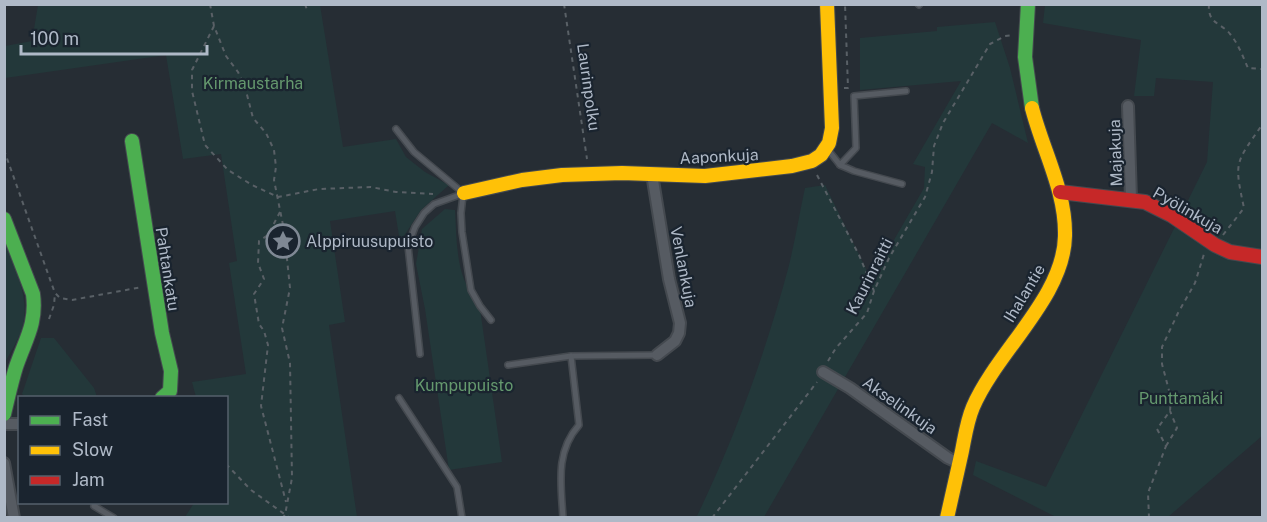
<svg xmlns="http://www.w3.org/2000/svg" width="1267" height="522" font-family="'Public Sans',sans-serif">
<rect width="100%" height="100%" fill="#262d34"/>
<g fill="#23383a">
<path d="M 38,5 L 320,5 L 343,147 L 396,139 L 406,157 L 425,172 L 449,185 L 421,210 L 400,242 L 395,211 L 330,221 L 345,322 L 329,325 L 357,517 L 185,517 L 194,503 L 226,502 L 226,398 L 196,397 L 192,382 L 246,374 L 229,263 L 237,261 L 221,154 L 183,159 L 166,55 L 5,78 L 5,46 L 32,41 Z"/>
<path d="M 1045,5 L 1262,5 L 1262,436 L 1168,517 L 1056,517 L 973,475 L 976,461 L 1046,487 L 1207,162 L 1213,82 L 1156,78 L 1154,96 L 1134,96 L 1141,40 L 1043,23 Z"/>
<path d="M 995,22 L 1010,68 L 1028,143 L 992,123 L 764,517 L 696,518 C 735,438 765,354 788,269 C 795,242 799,215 805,188 L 825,185 L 867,271 L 876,271 L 924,188 L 925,167 L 913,164 L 961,81 L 860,90 L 860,38 L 937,31 L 937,27 Z"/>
<path d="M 445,209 L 455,210 C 457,241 455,280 479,302 L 502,462 L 449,470 L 425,309 L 416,264 L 422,229 Z"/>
<path d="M 5,241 C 15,269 31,299 22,329 C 18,341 10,352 5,363 Z"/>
<path d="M 41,338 L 54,338 L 94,388 L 97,397 L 26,397 L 22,394 Z"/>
</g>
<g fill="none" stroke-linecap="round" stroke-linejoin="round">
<g stroke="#44494f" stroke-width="8">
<g id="lane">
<path d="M 918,4 L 919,5"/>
<path d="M 396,129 L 414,152 L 462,192"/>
<path d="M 829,151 L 840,165 L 856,148 L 854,96 L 906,91"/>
<path d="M 840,165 L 854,171 L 902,184"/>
<path d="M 463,195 L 461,213 L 462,232 L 471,290 L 480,306 L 491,320"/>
<path d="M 420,354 L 408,246 L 415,227 L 424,213 L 434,204 L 462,194"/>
<path d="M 508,365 L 571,356 L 657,355"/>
<path d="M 399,398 L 457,487 L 462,518"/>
<path d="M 94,506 L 114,518"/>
<path d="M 563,518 C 561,484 555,452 579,425 L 571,356"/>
</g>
</g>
<g stroke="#44494f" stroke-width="14">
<g id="street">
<path d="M 1128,106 L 1131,199"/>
<path d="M 652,174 L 669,279 L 680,323 L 679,333 L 675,341 L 657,355"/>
<path d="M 823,372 L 850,388 L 948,458 L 959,463"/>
<path d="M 4,424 L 20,424"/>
<path d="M 4,463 L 14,518"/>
</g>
</g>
<g stroke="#44494f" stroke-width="16">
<g id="fast">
<path d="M 1028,4 L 1025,57 L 1032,108"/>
<path d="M 132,141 L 162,333 L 171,371 L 170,391 L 162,398"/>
<path d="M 4,219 L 33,294 C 37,324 25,340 16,367 C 11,383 8,398 4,414"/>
</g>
</g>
<g stroke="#44494f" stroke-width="16">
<g id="slow">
<path d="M 464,193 L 522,180 L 562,175 L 622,173 L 705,176 L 792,166 L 812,161 L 821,155 L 829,143 L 832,128 L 827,4"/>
<path d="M 947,518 C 952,496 957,473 962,451 C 965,436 967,421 973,407 C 997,351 1064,297 1065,236 C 1066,191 1043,151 1032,108"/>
</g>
</g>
<g stroke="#44494f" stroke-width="16">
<path id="jam" d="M 1060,192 L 1145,202 L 1171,215 L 1215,245 L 1230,252 L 1262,257"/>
</g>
<g stroke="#596066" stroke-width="2" stroke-dasharray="4.5 4.5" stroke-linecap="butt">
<path d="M 210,4 L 214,26 L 226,56 L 238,72 L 245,87 L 253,118 L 266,133 L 274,150 L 276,167 L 274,180 L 284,230 L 290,288 L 282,328 L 290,363 L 292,478 L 285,515 L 282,518"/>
<path d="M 305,4 L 307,10"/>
<path d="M 564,4 L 587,159"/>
<path d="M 1209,4 C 1207,24 1222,23 1230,34 C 1238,43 1243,57 1248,68 L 1262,69"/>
<path d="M 214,26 L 192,70 L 192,91 L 205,145 L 228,170 L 252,185 L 278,197 L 319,189 L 371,187 L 396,192 L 433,194"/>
<path d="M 844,88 L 848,88 L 845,4"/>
<path d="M 4,150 L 52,285 L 55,293 L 60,298 L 72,300 L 142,287"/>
<path d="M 817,175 L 859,255 L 874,291"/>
<path d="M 280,212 L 268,235 L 259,241 L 258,263 L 264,279 L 254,294 L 259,324 L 264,331 L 268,345 L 261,406 L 286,502"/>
<path d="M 1223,235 L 1244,208 C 1234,161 1235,164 1262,125"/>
<path d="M 49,319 L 54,305 L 55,293"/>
<path d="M 828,361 L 836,348 L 867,313 L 874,291 L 889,258 L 925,197 L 932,172 L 934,146 L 943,123 L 990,44 L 1005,36 L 1014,35"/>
<path d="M 1166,446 L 1177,428 L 1170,411"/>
<path d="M 226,464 L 251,490 L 290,518"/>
<path d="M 712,518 L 817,382"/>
<path d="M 1149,518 L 1148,493 L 1166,446 L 1157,429 L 1170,411 L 1171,398 L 1162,364 L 1162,347 L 1178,313 L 1195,283 L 1204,254"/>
</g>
<use href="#lane" stroke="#565b62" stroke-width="5"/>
<use href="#street" stroke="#565b62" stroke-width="10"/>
<use href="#fast" stroke="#4caf50" stroke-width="14"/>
<use href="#slow" stroke="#ffc107" stroke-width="14"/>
<use href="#jam" stroke="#c62828" stroke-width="14"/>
</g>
<defs>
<g id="sight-ring" transform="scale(1.725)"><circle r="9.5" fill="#1a242f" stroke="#7f8894" stroke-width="1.5"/><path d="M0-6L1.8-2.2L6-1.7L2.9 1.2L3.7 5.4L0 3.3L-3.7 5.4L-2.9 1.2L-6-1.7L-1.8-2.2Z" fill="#7f8894"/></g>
</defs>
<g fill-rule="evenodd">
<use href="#sight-ring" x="283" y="241"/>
</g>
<g text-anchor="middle" stroke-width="4.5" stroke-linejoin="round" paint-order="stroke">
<g font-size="16" fill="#65996e" stroke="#1a242f">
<text x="253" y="89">Kirmaustarha</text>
<text x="464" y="391">Kumpupuisto</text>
<text x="1181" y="404">Punttamäki</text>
</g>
<g font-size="16" fill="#afb9c7" stroke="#1a242f">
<text transform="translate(589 87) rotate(82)" y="6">Laurinpolku</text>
<text transform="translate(1115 153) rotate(-92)" y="6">Majakuja</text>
<text transform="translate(719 156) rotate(-3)" y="6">Aaponkuja</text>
<text transform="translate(1188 210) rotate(30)" y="6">Pyölinkuja</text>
<text transform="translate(684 267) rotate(79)" y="6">Venlankuja</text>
<text transform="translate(168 269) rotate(81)" y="6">Pahtankatu</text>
<text transform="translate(869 276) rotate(-63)" y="6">Kaurinraitti</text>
<text transform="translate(1024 293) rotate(-59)" y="6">Ihalantie</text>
<text transform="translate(900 405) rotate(35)" y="6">Akselinkuja</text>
</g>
<g font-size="16" fill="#afb9c7" stroke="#1a242f" text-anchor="start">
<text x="306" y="247">Alppiruusupuisto</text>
</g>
</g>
<rect width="1267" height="522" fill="none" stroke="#afb9c7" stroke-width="12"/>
<rect x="18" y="396" width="210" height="108" fill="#1a242f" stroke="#56606c" stroke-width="1.5"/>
<rect x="30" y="416" width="30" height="9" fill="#4caf50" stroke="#56606c" stroke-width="1.5"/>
<text x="72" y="426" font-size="18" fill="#afb9c7">Fast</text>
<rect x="30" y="446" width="30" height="9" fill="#ffc107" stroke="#56606c" stroke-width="1.5"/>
<text x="72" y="456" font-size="18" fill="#afb9c7">Slow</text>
<rect x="30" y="476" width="30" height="9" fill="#c62828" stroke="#56606c" stroke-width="1.5"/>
<text x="72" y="486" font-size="18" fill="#afb9c7">Jam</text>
<path d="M21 45v9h186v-9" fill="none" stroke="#afb9c7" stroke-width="3"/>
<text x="30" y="45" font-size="18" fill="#afb9c7" stroke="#1a242f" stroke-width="4.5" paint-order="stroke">100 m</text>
</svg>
